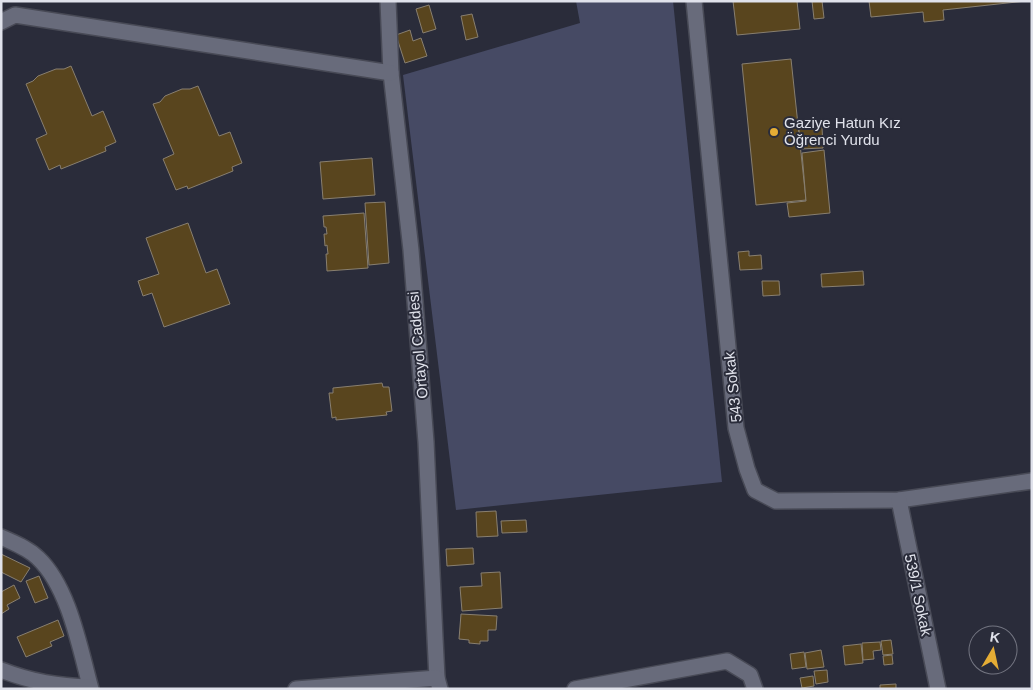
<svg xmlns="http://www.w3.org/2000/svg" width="1033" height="690" font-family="Helvetica,sans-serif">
<rect width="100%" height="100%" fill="#2a2c3a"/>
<path fill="#464a64" d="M 576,1 L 673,1 L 722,482 L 456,510 L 403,75 L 580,23 Z"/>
<g fill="#59451e" stroke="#887f70">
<path d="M 733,1 L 797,1 L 800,29 L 737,35 Z"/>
<path d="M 812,1 L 822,1 L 824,18 L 814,19 Z"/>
<path d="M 869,1 L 1026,1 L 943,10 L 944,20 L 924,22 L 923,12 L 871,17 Z"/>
<path d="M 429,5 L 436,29 L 423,33 L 416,9 Z"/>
<path d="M 472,14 L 478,37 L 466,40 L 461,16 Z"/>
<path d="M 410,30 L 413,41 L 421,38 L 427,56 L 405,63 L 396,35 Z"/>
<path d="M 791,59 L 806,200 L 756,205 L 742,64 Z"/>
<path d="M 71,66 L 92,116 L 103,111 L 116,142 L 105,147 L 106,151 L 61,169 L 60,165 L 49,170 L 36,139 L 47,134 L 26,84 L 33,81 L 38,76 L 56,69 L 64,69 Z"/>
<path d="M 198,86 L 219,136 L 230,132 L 242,163 L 232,167 L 233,171 L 188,189 L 187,186 L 176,190 L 163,159 L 174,154 L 153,104 L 160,102 L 165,96 L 182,89 L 190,89 Z"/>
<path d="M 822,127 L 823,148 L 800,149 L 799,128 Z"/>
<path d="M 824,150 L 830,213 L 789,217 L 787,203 L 806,201 L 802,153 Z"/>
<path d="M 372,158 L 375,195 L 323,199 L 320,162 Z"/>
<path d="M 385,202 L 389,263 L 369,265 L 365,203 Z"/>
<path d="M 364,213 L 368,268 L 327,271 L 326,254 L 328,254 L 327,245 L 325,246 L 324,234 L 327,234 L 326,227 L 324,227 L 323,216 Z"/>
<path d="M 188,223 L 206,273 L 217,269 L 230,304 L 164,327 L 152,293 L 143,296 L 138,281 L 159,274 L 146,238 Z"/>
<path d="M 749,251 L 749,256 L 761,255 L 762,269 L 740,270 L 738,252 Z"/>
<path d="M 863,271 L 864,285 L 822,287 L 821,274 Z"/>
<path d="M 762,281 L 779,281 L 780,295 L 763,296 Z"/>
<path d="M 382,383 L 383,387 L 389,387 L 392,411 L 386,412 L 387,415 L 336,420 L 336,417 L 332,418 L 329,393 L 333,393 L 333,388 Z"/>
<path d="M 496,511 L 498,536 L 477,537 L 476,512 Z"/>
<path d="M 526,520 L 527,532 L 502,533 L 501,521 Z"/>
<path d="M 473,548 L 474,564 L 447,566 L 446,549 Z"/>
<path d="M 1,554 L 30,568 L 21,582 L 1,572 Z"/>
<path d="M 500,572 L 502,608 L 462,611 L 460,587 L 482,586 L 481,573 Z"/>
<path d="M 39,576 L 48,598 L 35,603 L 26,581 Z"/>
<path d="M 14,585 L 20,598 L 7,605 L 9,609 L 1,614 L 1,592 Z"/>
<path d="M 461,614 L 497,616 L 496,630 L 488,630 L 488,641 L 480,641 L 480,644 L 469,643 L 469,640 L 459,639 Z"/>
<path d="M 58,620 L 64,636 L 50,642 L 52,646 L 26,657 L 17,637 Z"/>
<path d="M 891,640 L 893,654 L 883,655 L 881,641 Z"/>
<path d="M 880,642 L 881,650 L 873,651 L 874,659 L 863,660 L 862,643 Z"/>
<path d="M 861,644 L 863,663 L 845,665 L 843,646 Z"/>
<path d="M 821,650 L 824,667 L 807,669 L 805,653 Z"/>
<path d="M 804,652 L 806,667 L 792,669 L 790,654 Z"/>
<path d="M 892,655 L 893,664 L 884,665 L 883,656 Z"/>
<path d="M 827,670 L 828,682 L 816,684 L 814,671 Z"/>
<path d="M 813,676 L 814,686 L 802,688 L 800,678 Z"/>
<path d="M 896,684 L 896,689 L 880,689 L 880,685 Z"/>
</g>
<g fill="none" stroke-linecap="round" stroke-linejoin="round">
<g stroke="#484a56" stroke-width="18">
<g id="minor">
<path d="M 388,1 L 391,73 L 411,250 L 426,442 L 435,638 L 437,678 L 440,689"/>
<path d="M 694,1 L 736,428 L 747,469 L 755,490 L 776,501 L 899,500 L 1032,481"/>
<path d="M 1,22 L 15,15 L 391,73"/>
<path d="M 899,500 L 938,689"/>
<path d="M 1,537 C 14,543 28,548 38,558 C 69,587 80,649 91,689"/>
<path d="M 1,670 C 32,682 58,686 90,687"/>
<path d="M 296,689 L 437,678"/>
<path d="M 575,689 L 727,661 L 750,675 L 755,689"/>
</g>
</g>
<use href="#minor" stroke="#686b7b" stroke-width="15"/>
</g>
<circle fill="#e5ad35" stroke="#2a2c3a" stroke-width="2" cx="774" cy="132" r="5"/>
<g text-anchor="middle" stroke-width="4" stroke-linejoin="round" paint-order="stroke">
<g font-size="15" fill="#e0e2eb" stroke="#2a2c3a" text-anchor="start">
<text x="784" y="128">Gaziye Hatun Kız<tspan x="784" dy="17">Öğrenci Yurdu</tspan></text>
</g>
<g font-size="15" fill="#e0e2eb" stroke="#2a2c3a">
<text transform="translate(418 345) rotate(-95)" y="5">Ortayol Caddesi</text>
<text transform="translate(733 387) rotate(-96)" y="5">543 Sokak</text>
<text transform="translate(918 595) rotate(78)" y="5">539/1 Sokak</text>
</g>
</g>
<rect width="1033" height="690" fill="none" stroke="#e0e2eb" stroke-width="5"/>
<g transform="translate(993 650) rotate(9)"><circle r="24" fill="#2a2c3a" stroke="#737581"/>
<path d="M0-4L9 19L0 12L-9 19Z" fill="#e5ad35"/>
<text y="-8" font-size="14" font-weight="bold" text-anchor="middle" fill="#e0e2eb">K</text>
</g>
</svg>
